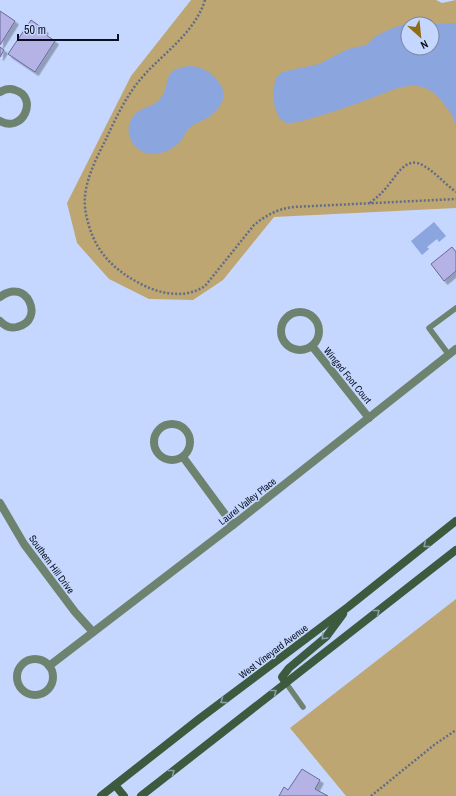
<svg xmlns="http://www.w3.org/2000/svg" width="456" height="796" font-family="'Archivo Narrow',sans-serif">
<defs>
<filter id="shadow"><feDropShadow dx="3.5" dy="3.5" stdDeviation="0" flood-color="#0004"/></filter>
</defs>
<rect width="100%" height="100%" fill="#c5d7fe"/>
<g fill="#bea672" fill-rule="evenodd">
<path d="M 191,0 L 436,0 L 442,3 L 456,0 L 456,208 L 274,217 L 223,280 L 193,300 L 149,299 L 109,279 L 77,243 L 67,203 L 131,76 ZM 408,24 L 432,24 L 432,48 L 408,48 Z"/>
<path d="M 456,599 L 456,796 L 346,796 L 290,728 Z"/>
</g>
<g fill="#8ba5de">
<path d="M 408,23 L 426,24 L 408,24 L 408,48 L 432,48 L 432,24 L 456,23 L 456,130 C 454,116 452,114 443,103 C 421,72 394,90 366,100 C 354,105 296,125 287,123 C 284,122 281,119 279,118 L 274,104 L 273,90 L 276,78 L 282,72 L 319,64 L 348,49 L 366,45 L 376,36 L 390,29 Z"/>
<path d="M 190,66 C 202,67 210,71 218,81 C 229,94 222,108 209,117 C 203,121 196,122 191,127 C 186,130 185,135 182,139 C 176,147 166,153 156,154 C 135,156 120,132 134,115 C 141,107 154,107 160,99 C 172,84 160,69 190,66 Z"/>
<path d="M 434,222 L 446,236 L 439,242 L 437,239 L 427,247 L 429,249 L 422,255 L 411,241 Z"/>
</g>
<g fill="#b5b3e6" stroke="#6b6998" filter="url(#shadow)">
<path d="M 0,11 L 15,21 L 0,45 Z"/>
<path d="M 31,20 L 45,30 L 43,33 L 55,41 L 35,72 L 8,54 Z"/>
<path d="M 0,47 L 4,50 L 0,57 Z"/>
<path d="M 452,247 L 456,252 L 456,271 L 444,281 L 431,264 Z"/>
<path d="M 302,769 L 320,780 L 315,789 L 328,796 L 279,796 L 284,787 L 288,790 Z"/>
</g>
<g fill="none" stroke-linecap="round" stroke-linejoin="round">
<g stroke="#606d88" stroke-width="2.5" stroke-dasharray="2 2" stroke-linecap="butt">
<path d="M 205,0 C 194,35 161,54 139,81 C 125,98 115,120 106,139 C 97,157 87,176 85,196 C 84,206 86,216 89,226 C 98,256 118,273 145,286 C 164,295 187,298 205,286 L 254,225 C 266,215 278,209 293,207 L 456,199"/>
<path d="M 370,203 C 376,198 381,194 386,188 C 396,177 406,154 424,166 C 436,173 445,184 456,192"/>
<path d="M 371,796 L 434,745 L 456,730"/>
</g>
<g stroke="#6e836f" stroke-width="5.5">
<path d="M 449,355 L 429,328 L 456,308"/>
<path d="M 286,683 L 303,707"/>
</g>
<g stroke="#6e836f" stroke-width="8">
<path d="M 0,92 C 5,89 10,88 15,90 C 39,97 23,134 0,121"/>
<path d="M 0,297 C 27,276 46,321 17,327 C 10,329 5,326 0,321"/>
<circle cx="300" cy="331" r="19"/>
<path d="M 312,346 L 369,418"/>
<circle cx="172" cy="442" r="18"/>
<path d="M 183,457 L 233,525"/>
<path d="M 0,503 L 24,544 L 75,612 L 93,632"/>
<circle cx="35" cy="677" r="18"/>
<path d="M 49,666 L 233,525 L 456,349"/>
</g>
<g stroke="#3c5b3e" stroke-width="8">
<path d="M 286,683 L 282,677 L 289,668 L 326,637 L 343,614"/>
<path d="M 115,785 L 124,796"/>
<path d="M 101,796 L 199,719 L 348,607 L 456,521"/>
<path d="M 141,796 L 456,550"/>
</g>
</g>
<defs><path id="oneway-chevron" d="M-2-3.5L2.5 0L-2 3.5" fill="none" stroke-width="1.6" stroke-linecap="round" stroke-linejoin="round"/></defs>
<g stroke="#879fa8">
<use href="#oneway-chevron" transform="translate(426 545) rotate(141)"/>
<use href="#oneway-chevron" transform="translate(377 612) rotate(-38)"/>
<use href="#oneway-chevron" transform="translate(324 637) rotate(134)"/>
<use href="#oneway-chevron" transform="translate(274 692) rotate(-38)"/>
<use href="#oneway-chevron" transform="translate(223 701) rotate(143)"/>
<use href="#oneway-chevron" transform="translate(172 772) rotate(-38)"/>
</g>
<g text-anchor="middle" stroke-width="3" stroke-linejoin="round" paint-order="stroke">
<g font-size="10" fill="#0a1122" stroke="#c5d7fe">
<text transform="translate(348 375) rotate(51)" y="4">Winged Foot Court</text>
<text transform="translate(247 501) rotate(-38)" y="4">Laurel Valley Place</text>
<text transform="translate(52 564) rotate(54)" y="4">Southern Hill Drive</text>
<text transform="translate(273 651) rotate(-37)" y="4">West Vineyard Avenue</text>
</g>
</g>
<g transform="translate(420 36) rotate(153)"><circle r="19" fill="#c5d7fe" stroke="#7a88a6"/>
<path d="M0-3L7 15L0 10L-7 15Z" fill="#8f6d12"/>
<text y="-6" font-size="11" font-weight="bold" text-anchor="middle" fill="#0a1122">N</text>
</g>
<path d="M18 34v6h100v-6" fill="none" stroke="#0a1122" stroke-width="2"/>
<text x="24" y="34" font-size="12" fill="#0a1122" stroke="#c5d7fe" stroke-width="3" paint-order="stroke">50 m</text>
</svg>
